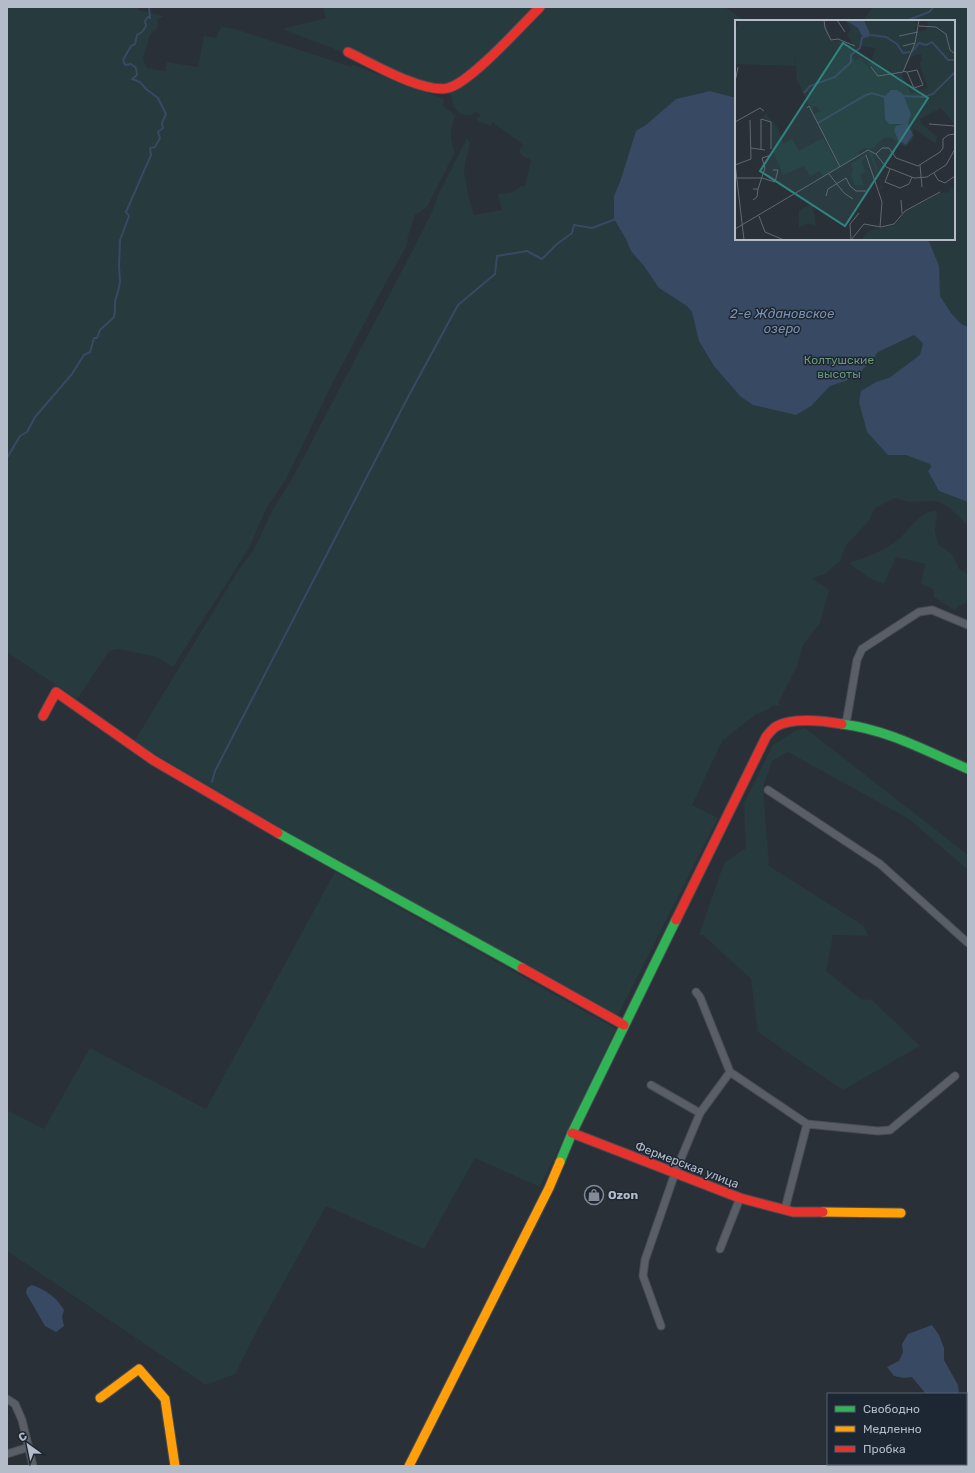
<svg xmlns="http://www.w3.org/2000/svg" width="975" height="1473" font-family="Rubik,sans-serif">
<rect width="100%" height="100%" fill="#2a3038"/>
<g fill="#273a3e">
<path d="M 7,7 L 138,7 L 138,10 L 164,16 L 158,19 L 157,28 L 150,35 L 143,59 L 147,68 L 165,71 L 167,62 L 198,67 L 204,36 L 216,38 L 221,27 L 235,29 L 352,67 L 351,64 L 444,99 L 443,105 C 447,110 451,110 455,116 C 450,131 449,137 455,152 L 427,207 L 415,215 L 408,236 L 407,245 L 383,288 L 333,382 L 286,479 L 266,509 L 249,548 L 173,667 L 156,657 L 119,649 L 109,651 L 77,699 L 7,652 Z"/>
<path d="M 323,7 L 725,7 L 743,20 L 749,21 L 736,21 L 736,239 L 954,239 L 954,21 L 863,21 L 873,7 L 968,7 L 968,525 L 947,506 L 937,501 L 908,502 L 895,498 L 875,508 L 869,521 L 846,545 L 840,561 L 825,574 L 812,578 L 829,590 L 820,623 L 803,645 L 797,666 L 778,703 L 784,706 L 774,705 L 767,710 L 756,714 L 722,741 L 692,805 L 718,818 L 618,1015 L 346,866 L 134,742 L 241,566 L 253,551 L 273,509 L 292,479 L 417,242 L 432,212 L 438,195 L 467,138 L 470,142 L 464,171 L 468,195 L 474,215 L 502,210 L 498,194 L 513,192 L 521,186 L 525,186 L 531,160 L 522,156 L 519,151 L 523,146 L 521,143 L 492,122 L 491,126 L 478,121 L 477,118 L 481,115 L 476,112 C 474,113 470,115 467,115 C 457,116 451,104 452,96 L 449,94 L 432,92 L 358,58 L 282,29 L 326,18 Z"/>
<path d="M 937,511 L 935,532 L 939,545 L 952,554 L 959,569 L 968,574 L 968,602 L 959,606 L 954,610 L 934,597 L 933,589 L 921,584 L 925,564 L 896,557 L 884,584 L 869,578 L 849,563 C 867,557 884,551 899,539 C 907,532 918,516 928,512 C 930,511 935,511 937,511 Z"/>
<path d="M 805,728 L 968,855 L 968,870 L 909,819 L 788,752 L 772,761 L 763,788 L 769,866 L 864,926 L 868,936 L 833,935 L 826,971 L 861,999 L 872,1000 L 920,1046 L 843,1090 L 758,1032 L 751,979 L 703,935 L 699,935 L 724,863 L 746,848 L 744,803 L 773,745 L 795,731 Z"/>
<path d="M 335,872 L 616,1029 L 540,1187 L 475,1158 L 424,1249 L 326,1206 L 260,1325 L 235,1374 L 206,1385 L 7,1251 L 7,1110 L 44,1129 L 90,1048 L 206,1109 Z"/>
</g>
<g fill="#384963">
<path d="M 710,91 L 736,98 L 736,239 L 928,239 L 939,266 L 940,296 L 951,313 L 961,324 L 968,327 L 968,502 L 939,491 L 928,471 L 931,467 L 930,464 L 906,455 L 888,455 L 867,432 L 859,402 L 861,391 L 876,382 L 889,378 L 920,355 L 923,343 L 914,335 L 878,352 L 873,359 L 863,369 L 857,377 L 830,386 L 811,406 L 796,415 L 753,405 L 740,396 L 714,366 L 699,341 L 692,312 L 687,306 L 659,288 L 644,266 L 631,251 L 626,239 L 614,219 L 614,196 L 620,182 L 636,131 L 646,125 L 676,99 Z"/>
<path d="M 32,1285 C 45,1289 57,1298 64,1310 L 62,1317 L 64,1326 L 56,1332 L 45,1326 L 26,1293 L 27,1288 Z"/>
<path d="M 932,1325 L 939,1335 L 944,1348 L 944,1360 L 958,1385 L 959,1394 L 926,1394 L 912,1377 L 904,1378 L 894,1376 L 887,1367 L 899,1361 L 903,1352 L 902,1344 L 908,1334 Z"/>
</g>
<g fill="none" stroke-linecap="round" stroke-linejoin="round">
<g stroke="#384963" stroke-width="2">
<path d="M 906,21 L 929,12 L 934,7"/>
<path d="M 7,458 L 20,436 L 27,432 L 35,417 L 72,374 L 84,355 L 90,352 L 94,338 L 97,338 L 100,330 L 114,317 L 115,311 L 115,301 L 118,292 L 120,282 L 119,266 L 120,240 L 129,216 L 126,212 L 151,155 L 150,148 L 155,147 L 160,138 L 158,132 L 163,128 L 162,123 L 166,114 L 158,98 L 146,89 L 140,82 L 132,79 L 137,75 L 136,68 L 131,64 L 125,65 L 123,60 L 131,46 L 135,44 L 137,35 L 142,32 L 146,26 L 145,21 L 148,17 L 150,18 L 149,7"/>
<path d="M 212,782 L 215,771 L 408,397 L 458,305 L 495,274 L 497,256 L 527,251 L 542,259 L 557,244 L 572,233 L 574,225 L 592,228 L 616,219"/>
</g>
<g stroke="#484c53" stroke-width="9">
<g id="street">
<path d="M 846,724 L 857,660 L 862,649 L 919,612 L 932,610 L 968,625"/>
<path d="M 768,790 L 880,864 L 968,943"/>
<path d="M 696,992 L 700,997 L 730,1072"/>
<path d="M 730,1072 L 807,1124 L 878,1131 L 890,1130 L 955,1076"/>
<path d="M 651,1085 L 700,1113"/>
<path d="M 785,1209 L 807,1124"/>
<path d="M 720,1249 L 740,1198"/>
<path d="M 661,1326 L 643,1276 L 645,1260 L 675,1173 L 700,1113 L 730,1072"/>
<path d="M 7,1399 L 15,1404 L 22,1420 L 33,1466"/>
<path d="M 7,1454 L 29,1447"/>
</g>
</g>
<g stroke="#484c53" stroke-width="11">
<g id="fast">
<path d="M 842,724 C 889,730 926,751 968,769"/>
<path d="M 278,833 L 522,968"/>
<path d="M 560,1162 L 572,1133 L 676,920"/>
</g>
</g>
<g stroke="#484c53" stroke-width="11">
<g id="slow">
<path d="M 823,1212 L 901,1213"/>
<path d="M 100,1398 L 139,1369 L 165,1399 L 175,1466"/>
<path d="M 409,1466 L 549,1188 L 560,1162"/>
</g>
</g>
<g stroke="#484c53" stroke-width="11">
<g id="jam">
<path d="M 348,52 C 371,63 424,94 448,88 C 470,83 522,25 540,7"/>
<path d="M 43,716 L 56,692 L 153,760 L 278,833"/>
<path d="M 676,920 L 766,737 C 769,733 773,728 777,726 C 794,717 824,721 842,724"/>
<path d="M 522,968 L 624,1025"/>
<path d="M 572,1133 L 740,1198 L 793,1212 L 823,1212"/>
</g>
</g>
<use href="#street" stroke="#5a5e66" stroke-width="7"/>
<use href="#fast" stroke="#30b455" stroke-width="9"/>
<use href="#slow" stroke="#ff9f0a" stroke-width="9"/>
<use href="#jam" stroke="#e5322d" stroke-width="9"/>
</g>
<defs>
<g id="shop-ring" transform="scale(1)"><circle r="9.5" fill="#1d2633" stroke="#848b96" stroke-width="1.5"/><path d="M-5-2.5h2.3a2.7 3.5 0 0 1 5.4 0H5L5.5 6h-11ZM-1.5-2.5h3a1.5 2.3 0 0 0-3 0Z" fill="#848b96"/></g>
</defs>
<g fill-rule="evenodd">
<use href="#shop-ring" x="594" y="1195"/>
</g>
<g text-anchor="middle" stroke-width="3" stroke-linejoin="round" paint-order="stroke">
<g font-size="12" fill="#6b9a76" stroke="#1d2633">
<text x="839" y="364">Колтушские<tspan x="839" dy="14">высоты</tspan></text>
</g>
<g font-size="12" fill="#b4bcc9" stroke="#1d2633">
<text transform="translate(687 1165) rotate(21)" y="4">Фермерская улица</text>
</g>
<g font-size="12" font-weight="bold" fill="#b4bcc9" stroke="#1d2633" text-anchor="start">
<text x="608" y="1199">Ozon</text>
</g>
<g font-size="13" font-style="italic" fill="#7c92b1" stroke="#1d2633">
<text x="782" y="318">2-е Ждановское<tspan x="782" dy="15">озеро</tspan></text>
</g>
</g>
<g transform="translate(735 20)">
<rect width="220" height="220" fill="#2a3038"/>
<path d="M 5,0 L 89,0 L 97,21 L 103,20 L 125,27 L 117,37 L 122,40 L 126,38 L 138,52 L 131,41 L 136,43 L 140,28 L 118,25 L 112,14 L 116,10 L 110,0 L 180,0 L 180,3 L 184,3 L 179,9 L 184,12 L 192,9 L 193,0 L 220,0 L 220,105 L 206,88 L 185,99 L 187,104 L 202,117 L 201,124 L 178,108 L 179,118 L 171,127 L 165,125 L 156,117 L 147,119 L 137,129 L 129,128 L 123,132 L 125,135 L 105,146 L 78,95 L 86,91 L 81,86 L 76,88 L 62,61 L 60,35 L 60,46 L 0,44 L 0,9 ZM 186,34 L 187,40 L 184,43 L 193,68 L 176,74 L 167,55 L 176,37 ZM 31,94 L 43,108 L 48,124 L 57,119 L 64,131 L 88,118 L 104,147 L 88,157 L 84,151 L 75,156 L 69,146 L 48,155 L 37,129 L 36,102 L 27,97 ZM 134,132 L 137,132 L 148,168 L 143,169 L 146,167 L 145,160 L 134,133 L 126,142 L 131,152 L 125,154 L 129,166 L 120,165 L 116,156 L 118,151 L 116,144 ZM 215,168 L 220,169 L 220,220 L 126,220 L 135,210 L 160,205 L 170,192 L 205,173 L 214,172 ZM 74,185 L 78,185 L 81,206 L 73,203 L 64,208 L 64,191 Z" fill="#273a3e" fill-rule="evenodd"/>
<path d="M 110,0 L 129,0 L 136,16 L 130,18 L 127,16 L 123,8 ZM 156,70 L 162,70 L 168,74 L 176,94 L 173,104 L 178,115 L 171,125 L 163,120 L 159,110 L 161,106 L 169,104 L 154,104 L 150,99 L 149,77 Z" fill="#384963"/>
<path fill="none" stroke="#384963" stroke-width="2" d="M 136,15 L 151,17 L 162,24 L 168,33 L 175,32M 177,32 L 184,23 L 191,25 L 197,22 L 213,40 L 220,40M 69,73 L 75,66 L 100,57 L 116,42 L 116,35 L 125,28 L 127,18 L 130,17M 167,76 L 189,77 L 198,74 L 220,52M 83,103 L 131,75 L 137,73 L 150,77"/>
<path fill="none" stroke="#616872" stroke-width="1" d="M 89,0 L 90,8 L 96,20 L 103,19 L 120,26M 102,0 L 110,12M 184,6 L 201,7 L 211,14 L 215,30 L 220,34M 164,16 L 183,12M 168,26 L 180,23M 136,47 L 143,56 L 168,52 L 180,23 L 184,0M 168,51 L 172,52 L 179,68 L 188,65 L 182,50 L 172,52M 0,62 L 3,47M 0,84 L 0,102M 72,88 L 74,86 L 105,147M 0,102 L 25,88 L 29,91M 194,104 L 220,106M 16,128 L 30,130M 26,129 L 26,99 L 36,102 L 36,129M 141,134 L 147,128 L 154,128 L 161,138 L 183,146 L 205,132 L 208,128 L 208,119 L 213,115 L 220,114M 131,135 L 147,182 L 145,207M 0,143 L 9,220M 0,145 L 16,139 L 15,100M 185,145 L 187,167M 155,149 L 150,162 L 165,168 L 174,164 L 177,157M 199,153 L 203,160 L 210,163 L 220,156M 94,154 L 109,173 L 118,179M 1,158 L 27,158 L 40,162 L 43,150 L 38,150M 111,158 L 115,166 L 121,171 L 131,171M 18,169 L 23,169 L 30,148 L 27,138 L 36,135M 91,176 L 93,169 L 111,158M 18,180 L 22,177 L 23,169M 166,180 L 167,193M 24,196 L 30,212 L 49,220M 0,209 L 133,130 L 141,134 L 151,147 L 179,158 L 192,157 L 211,145 L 220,129M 116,220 L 129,204 L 146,207 L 159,204 L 170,191 L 205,172M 116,220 L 115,204 L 124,193"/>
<path fill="#308480" fill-opacity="0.15" stroke="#308480" stroke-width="2" d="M 108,23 L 193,78 L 110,206 L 25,151 Z"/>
<rect width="220" height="220" fill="none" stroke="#b4bcc9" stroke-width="2"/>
</g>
<rect width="975" height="1473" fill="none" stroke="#b4bcc9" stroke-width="16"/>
<rect x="827" y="1393" width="140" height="72" fill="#1d2633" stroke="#59626f"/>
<rect x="835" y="1406" width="20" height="6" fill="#30b455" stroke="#59626f"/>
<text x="863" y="1413" font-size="12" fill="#b4bcc9">Свободно</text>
<rect x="835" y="1426" width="20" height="6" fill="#ff9f0a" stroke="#59626f"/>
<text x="863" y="1433" font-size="12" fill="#b4bcc9">Медленно</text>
<rect x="835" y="1446" width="20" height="6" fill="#e5322d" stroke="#59626f"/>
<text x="863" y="1453" font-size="12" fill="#b4bcc9">Пробка</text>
<g transform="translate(28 1445) rotate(327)" stroke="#1d2633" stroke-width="3" paint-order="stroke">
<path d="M0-3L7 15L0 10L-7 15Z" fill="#b4bcc9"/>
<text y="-6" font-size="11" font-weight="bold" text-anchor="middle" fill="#b4bcc9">С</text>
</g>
</svg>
